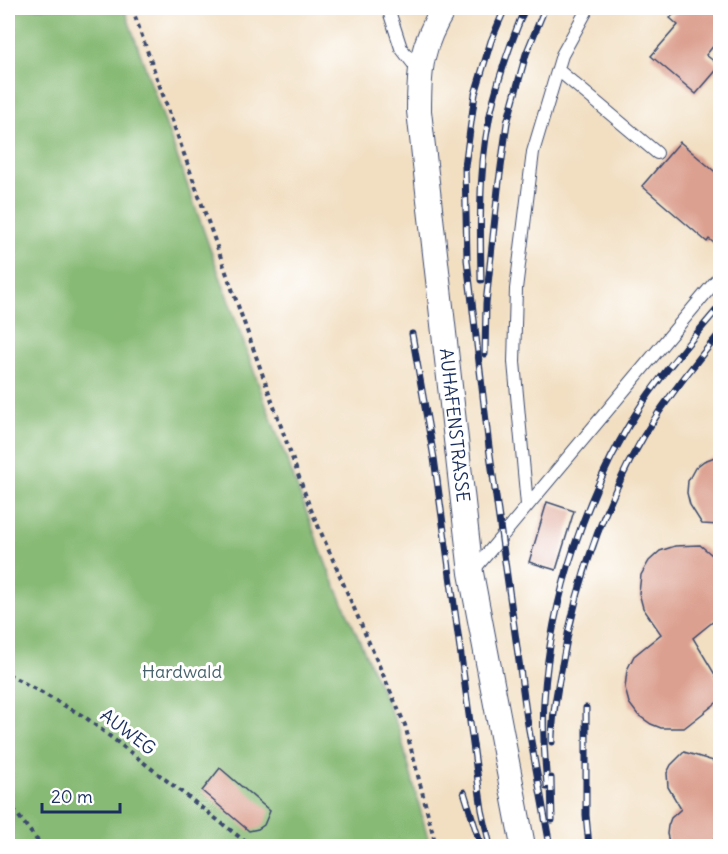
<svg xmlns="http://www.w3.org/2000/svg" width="728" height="854" font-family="Delius,sans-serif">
<rect width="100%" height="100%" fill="#fff"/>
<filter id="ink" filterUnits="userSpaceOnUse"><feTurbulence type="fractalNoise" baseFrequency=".0167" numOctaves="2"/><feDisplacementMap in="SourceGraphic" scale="12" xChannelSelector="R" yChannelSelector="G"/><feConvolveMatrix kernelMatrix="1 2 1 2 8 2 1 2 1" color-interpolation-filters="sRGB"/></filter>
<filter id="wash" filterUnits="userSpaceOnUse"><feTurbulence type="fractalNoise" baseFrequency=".008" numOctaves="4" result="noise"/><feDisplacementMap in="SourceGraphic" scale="24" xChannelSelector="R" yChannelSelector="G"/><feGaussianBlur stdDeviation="1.35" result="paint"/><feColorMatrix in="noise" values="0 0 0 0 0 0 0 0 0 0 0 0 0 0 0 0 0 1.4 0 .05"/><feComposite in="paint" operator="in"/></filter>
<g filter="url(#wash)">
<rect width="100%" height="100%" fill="#f2dfc2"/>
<path fill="#87ba74" stroke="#517469" stroke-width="1.5" d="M 8,8 L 124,8 L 266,405 L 328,569 L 399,730 L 430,846 L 8,846 Z"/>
<g id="blocks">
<g fill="#dca090">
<path d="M 680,8 L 720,8 L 720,38 L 706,55 L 720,66 L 696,94 L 651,56 L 678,25 L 670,18 Z"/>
<path d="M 680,142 L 720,176 L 720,248 L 709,239 L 707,242 L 642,186 Z"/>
<path d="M 720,455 L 720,525 L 702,524 L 690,505 L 687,493 L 688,481 L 695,468 L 704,461 Z"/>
<path d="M 547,502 L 574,511 L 556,570 L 529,562 Z"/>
<path d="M 700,545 L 718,560 L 720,565 L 720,616 L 693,638 L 720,683 L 720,700 L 684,728 L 661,728 L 651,724 L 638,715 L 629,703 L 625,688 L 627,670 L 634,656 L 661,634 L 643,608 L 639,593 L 641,575 L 649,561 L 660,551 L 675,546 Z"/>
<path d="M 684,752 L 720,763 L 720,830 L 708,846 L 670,846 L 667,834 L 668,826 L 671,818 L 681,809 L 668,787 L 667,773 L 671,765 Z"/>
<path d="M 220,768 L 270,811 L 264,825 L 258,829 L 249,831 L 202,791 Z"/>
</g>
</g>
</g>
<g filter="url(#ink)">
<use href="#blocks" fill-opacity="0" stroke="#3b496d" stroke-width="1.5"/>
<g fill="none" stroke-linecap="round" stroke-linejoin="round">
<g stroke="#3b496d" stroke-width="14">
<g id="service">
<path d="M 388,8 L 401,48 L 419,71"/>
<path d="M 558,70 L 657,153"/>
<path d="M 527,505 L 514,362 L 516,289 L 533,152 L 562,55 L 588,8"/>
<path d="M 472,572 L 720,276"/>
</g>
</g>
<g stroke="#3b496d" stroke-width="26">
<g id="minor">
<path id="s1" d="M 444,8 C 421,46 419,68 419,111 L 471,573 L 523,846"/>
</g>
</g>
<g stroke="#3b496d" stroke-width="4" stroke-dasharray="4.5 4.5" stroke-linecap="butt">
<path d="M 132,8 L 309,505 L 405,725 L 436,846"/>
<path d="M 8,674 L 85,717 L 251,846"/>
<path d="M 8,802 L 36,839 L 46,846"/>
</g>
<use href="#service" stroke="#fff" stroke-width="12"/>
<use href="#minor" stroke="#fff" stroke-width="24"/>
<g stroke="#1b2f5e" stroke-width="7">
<g id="rail">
<path d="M 505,8 L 491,41 L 475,94 L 465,166 L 467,260 L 489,447 L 527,719 L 550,846"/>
<path d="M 481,280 C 480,219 478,158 494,98 C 502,67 513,37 525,8"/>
<path d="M 412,334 L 434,458 L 482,810 L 490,846"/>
<path d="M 485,354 L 486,303 L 498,189 L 507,123 L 526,54 L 545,8"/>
<path d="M 586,708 L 586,815 L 589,846"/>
<path d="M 552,742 C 552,716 557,690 562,665 C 577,577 609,487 659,412 C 678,385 699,358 720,333"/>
<path d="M 551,778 L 552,820"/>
<path d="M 547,787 C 545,758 542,729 544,701 C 550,599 587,487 644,401 C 666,368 694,337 720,306"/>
<path d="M 464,792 L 481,846"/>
</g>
</g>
<use href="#rail" stroke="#fff" stroke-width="4.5" stroke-dasharray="14" stroke-linecap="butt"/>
</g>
</g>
<g text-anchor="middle" stroke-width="6" stroke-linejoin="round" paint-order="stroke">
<g font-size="18" fill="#1b2f5e" stroke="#fff">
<text dy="6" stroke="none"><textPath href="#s1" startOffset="424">AUHAFENSTRASSE</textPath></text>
<text transform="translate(128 732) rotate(37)" y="6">AUWEG</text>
</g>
<g font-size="18" fill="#46626b" stroke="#fff">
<text x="182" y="678">Hardwald</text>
</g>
</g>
<rect width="728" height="854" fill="none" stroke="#fff" stroke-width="30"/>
<path d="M42 803v9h78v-9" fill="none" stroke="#1b2f5e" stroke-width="3"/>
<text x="51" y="803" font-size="18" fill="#1b2f5e" stroke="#ffffff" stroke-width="4.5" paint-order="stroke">20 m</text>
</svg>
